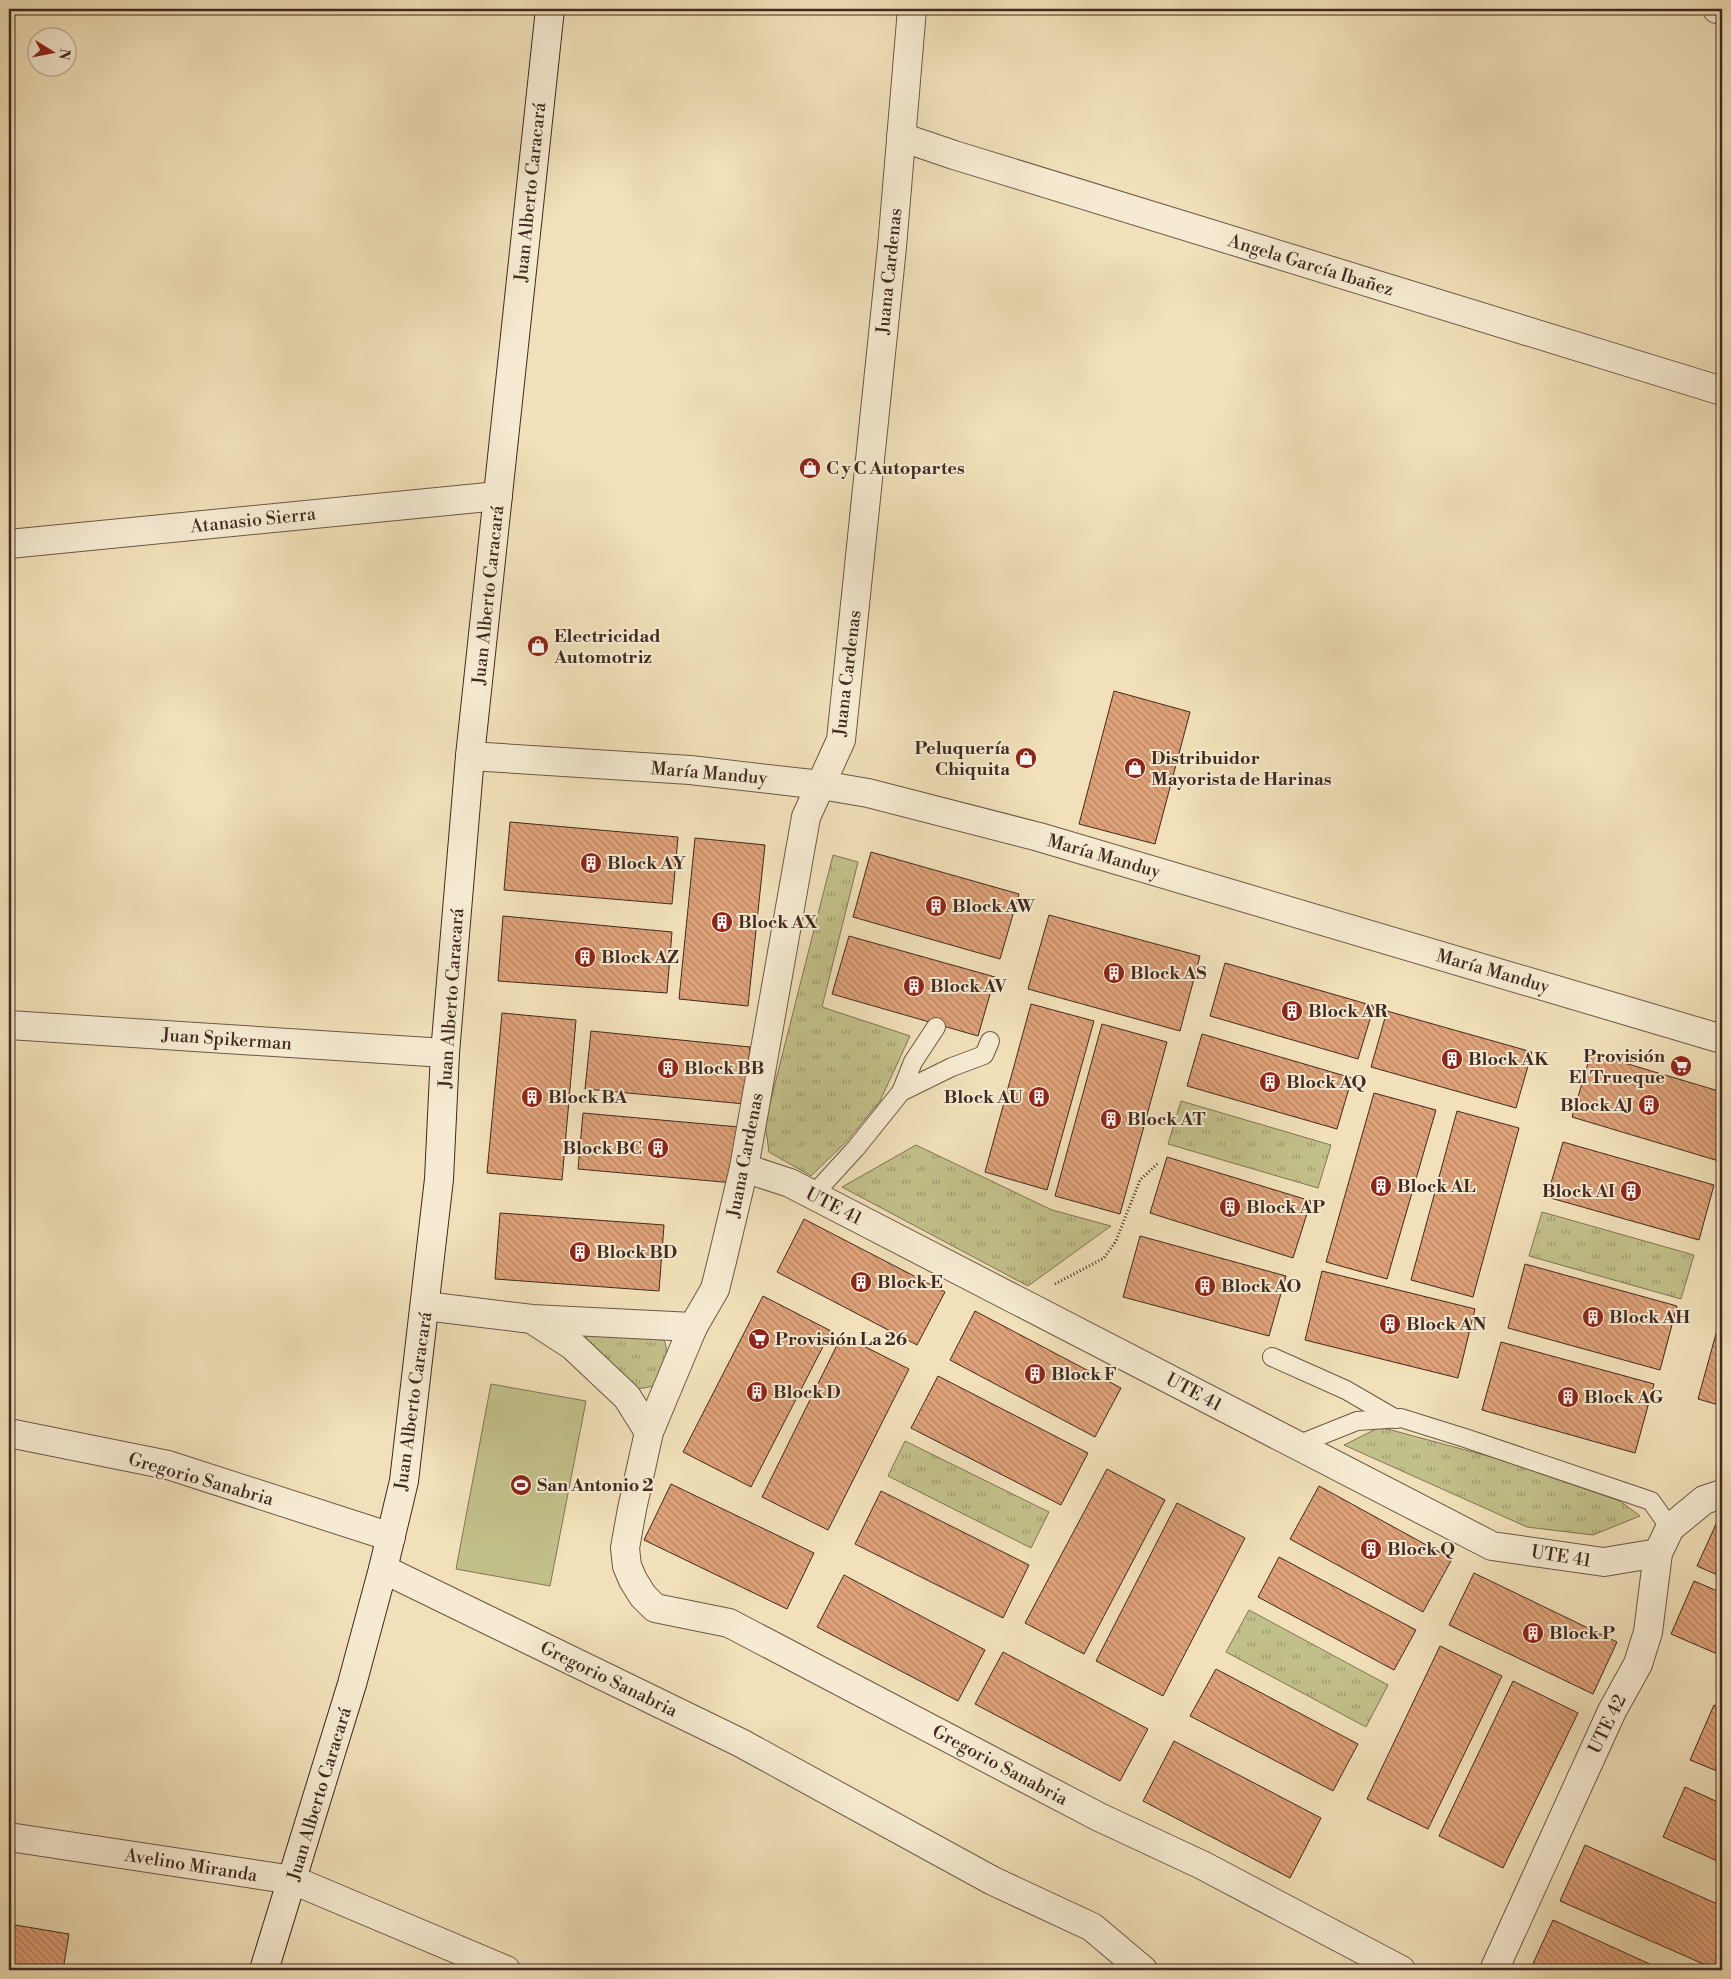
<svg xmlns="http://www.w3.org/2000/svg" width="1731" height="1979" font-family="'Libre Bodoni',serif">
<defs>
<pattern id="grass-tufts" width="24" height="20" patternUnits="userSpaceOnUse" patternTransform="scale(1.25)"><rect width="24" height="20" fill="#c2c08a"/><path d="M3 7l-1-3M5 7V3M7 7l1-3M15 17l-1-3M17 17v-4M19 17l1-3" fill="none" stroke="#9f9c70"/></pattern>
<pattern id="building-back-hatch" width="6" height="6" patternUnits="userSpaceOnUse" patternTransform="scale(1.25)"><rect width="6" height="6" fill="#dfa279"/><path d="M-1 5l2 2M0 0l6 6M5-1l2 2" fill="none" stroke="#b68463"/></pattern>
</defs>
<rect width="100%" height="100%" fill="#f1e0b9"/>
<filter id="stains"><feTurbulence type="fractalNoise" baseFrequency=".004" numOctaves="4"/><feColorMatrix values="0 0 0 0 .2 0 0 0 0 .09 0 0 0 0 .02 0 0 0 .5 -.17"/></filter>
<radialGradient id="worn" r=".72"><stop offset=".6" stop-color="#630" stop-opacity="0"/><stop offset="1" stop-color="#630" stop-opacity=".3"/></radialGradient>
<g fill="url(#grass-tufts)" stroke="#827455">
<path d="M 833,855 L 858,862 L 822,1007 L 910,1036 L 880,1101 L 847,1141 L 811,1176 L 769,1152 L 765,1123 Z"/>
<path d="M 1181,1101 L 1331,1145 L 1318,1188 L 1168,1144 Z"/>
<path d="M 916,1145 L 1052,1210 L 1111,1226 L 1028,1286 L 842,1187 Z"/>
<path d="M 1542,1212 L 1694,1255 L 1681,1299 L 1529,1256 Z"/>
<path d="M 589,1333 L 663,1339 C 671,1348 663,1379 652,1386 C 648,1388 641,1388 636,1389 L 586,1338 Z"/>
<path d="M 1380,1427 L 1495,1458 L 1620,1501 L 1640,1516 L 1593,1535 L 1527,1527 L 1344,1445 Z"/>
<path d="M 905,1441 L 1049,1512 L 1031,1548 L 888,1476 Z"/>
<path d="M 1249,1610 L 1388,1685 L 1366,1727 L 1226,1652 Z"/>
</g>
<path fill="#c2c08a" stroke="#827455" d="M 491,1384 L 586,1401 L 550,1586 L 456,1569 Z"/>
<g fill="url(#building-back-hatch)" stroke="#412920">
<path d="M 1114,691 L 1190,712 L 1155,844 L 1079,824 Z"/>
<path d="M 510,822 L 678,837 L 672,904 L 504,890 Z"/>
<path d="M 695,838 L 765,845 L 748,1006 L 679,999 Z"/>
<path d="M 871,852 L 1019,894 L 1000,959 L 853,917 Z"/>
<path d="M 1049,915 L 1200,956 L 1180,1031 L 1028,989 Z"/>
<path d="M 503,916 L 672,932 L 667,993 L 498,981 Z"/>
<path d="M 849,936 L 995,977 L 978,1036 L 832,994 Z"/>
<path d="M 1225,963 L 1374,1006 L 1358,1059 L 1210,1016 Z"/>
<path d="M 1031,1004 L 1094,1021 L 1047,1190 L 985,1172 Z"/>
<path d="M 1387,1011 L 1532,1052 L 1516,1108 L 1371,1067 Z"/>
<path d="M 502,1013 L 576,1020 L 562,1180 L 487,1173 Z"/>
<path d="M 1102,1024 L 1167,1042 L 1120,1214 L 1055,1196 Z"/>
<path d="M 591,1031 L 750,1047 L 745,1104 L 585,1089 Z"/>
<path d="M 1202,1034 L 1352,1078 L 1337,1129 L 1187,1086 Z"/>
<path d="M 1591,1053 L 1722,1092 L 1722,1162 L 1572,1117 Z"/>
<path d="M 1374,1093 L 1436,1110 L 1387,1279 L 1326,1262 Z"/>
<path d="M 1457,1111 L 1519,1128 L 1473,1297 L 1411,1280 Z"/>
<path d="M 583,1113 L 739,1127 L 734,1183 L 578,1169 Z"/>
<path d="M 1563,1142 L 1714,1185 L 1699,1240 L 1547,1197 Z"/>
<path d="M 1167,1157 L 1311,1201 L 1293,1258 L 1150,1213 Z"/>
<path d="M 500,1213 L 664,1225 L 659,1291 L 495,1279 Z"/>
<path d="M 804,1219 L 945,1292 L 917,1345 L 777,1272 Z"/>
<path d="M 1140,1236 L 1286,1276 L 1269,1336 L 1123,1297 Z"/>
<path d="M 1525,1264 L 1677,1306 L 1660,1370 L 1508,1328 Z"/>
<path d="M 1322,1271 L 1475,1309 L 1458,1378 L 1305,1340 Z"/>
<path d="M 763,1296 L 831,1331 L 751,1487 L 683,1452 Z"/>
<path d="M 975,1311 L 1121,1388 L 1095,1437 L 950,1360 Z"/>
<path d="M 1722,1312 L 1722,1406 L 1698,1399 Z"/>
<path d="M 842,1335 L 909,1369 L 828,1530 L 762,1497 Z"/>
<path d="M 1501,1342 L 1654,1384 L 1635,1453 L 1482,1410 Z"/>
<path d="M 938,1376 L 1088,1453 L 1061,1505 L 911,1428 Z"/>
<path d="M 1107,1469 L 1165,1500 L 1084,1654 L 1025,1623 Z"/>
<path d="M 671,1484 L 814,1553 L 787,1609 L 644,1540 Z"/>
<path d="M 1319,1486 L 1452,1559 L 1423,1612 L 1290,1539 Z"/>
<path d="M 881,1491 L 1029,1565 L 1003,1618 L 855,1544 Z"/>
<path d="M 1177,1503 L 1245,1538 L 1163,1696 L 1096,1661 Z"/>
<path d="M 1722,1511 L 1722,1577 L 1697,1566 Z"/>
<path d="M 1279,1557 L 1416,1630 L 1394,1670 L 1258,1597 Z"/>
<path d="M 1474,1573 L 1617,1642 L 1593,1694 L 1449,1625 Z"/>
<path d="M 844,1575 L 985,1650 L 958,1701 L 817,1627 Z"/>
<path d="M 1694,1581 L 1722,1593 L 1722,1656 L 1671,1634 Z"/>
<path d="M 1440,1646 L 1502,1676 L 1428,1829 L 1367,1799 Z"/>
<path d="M 1003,1652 L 1148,1729 L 1120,1781 L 975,1704 Z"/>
<path d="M 1216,1669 L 1358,1744 L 1333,1791 L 1190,1716 Z"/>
<path d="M 1513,1681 L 1578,1713 L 1503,1868 L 1439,1836 Z"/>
<path d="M 1714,1705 L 1722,1709 L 1722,1773 L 1690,1760 Z"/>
<path d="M 1174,1741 L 1321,1818 L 1290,1878 L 1143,1801 Z"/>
<path d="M 1685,1787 L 1722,1804 L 1722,1863 L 1663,1837 Z"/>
<path d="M 1585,1845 L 1722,1906 L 1722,1970 L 1717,1970 L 1560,1901 Z"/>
<path d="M 1553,1920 L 1663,1970 L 1530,1970 Z"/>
<path d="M 9,1924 L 69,1934 L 63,1970 L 9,1970 Z"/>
</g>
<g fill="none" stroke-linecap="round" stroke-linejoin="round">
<g stroke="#6d5746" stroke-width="20">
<g id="lane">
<path d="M 901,1092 L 913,1062 L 936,1027"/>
<path d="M 813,1195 L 856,1148 L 901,1092 L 952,1067 L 984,1055 L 990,1041"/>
<path d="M 1272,1357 L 1346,1390 L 1396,1419"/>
<path d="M 1297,1445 L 1357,1421 L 1401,1418 L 1465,1438 L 1651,1501 L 1670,1528"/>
</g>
</g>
<g stroke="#6d5746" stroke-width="30">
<g id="street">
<path d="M 912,9 L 892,247 L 841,740 L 806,817 L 744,1168 L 722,1261 L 715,1289 L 693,1327 L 649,1432 L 632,1509 L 625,1548 L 627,1566 L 633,1580 L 643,1596 L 655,1608 L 729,1623 L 1099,1817 L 1202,1865 L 1401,1970"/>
<path d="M 1717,9 L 1722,10"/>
<path d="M 901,137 L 954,155 L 1722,391"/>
<path d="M 9,544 L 498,496"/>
<path d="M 470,756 L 690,770 L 821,785 L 868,793 L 1039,837 L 1722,1039"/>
<path d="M 9,1025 L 445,1053"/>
<path d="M 744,1168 L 790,1183 L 1492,1546 L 1604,1562 L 1658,1553"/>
<path d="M 425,1306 L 532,1319 L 693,1327"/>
<path d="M 533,1320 L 573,1346 L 627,1397 L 649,1432"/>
<path d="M 9,1433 L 168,1465 L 391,1537"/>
<path d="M 383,1569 L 741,1743 L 993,1881 L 1092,1927 L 1143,1970"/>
<path d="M 9,1837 L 293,1880 L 506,1970"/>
<path d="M 1494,1970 L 1612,1711 L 1638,1664 L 1648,1632 L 1658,1553 L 1670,1528 L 1704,1500 L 1722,1494"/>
</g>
</g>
<g stroke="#412920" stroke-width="30">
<path id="secondary" d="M 264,1970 L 352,1684 L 383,1569 L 404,1481 L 439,1179 L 445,1053 L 470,756 L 550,9"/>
</g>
<path stroke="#412920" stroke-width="3" stroke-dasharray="1 2.5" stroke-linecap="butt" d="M 1055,1284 L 1104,1258 L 1116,1241 L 1140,1180 L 1159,1162"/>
<use href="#lane" stroke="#f6ebd2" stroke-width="18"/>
<use href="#street" stroke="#f6ebd2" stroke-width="28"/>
<use href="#secondary" stroke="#f6ebd2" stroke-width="28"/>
</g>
<defs>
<g id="shop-disc" transform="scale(1.125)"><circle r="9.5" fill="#8f2418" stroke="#f6ebd2"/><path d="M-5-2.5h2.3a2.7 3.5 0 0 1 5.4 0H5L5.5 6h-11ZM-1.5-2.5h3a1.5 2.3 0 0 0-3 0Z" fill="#fff"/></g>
<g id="building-disc" transform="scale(1.125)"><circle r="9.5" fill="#8f2418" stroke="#f6ebd2"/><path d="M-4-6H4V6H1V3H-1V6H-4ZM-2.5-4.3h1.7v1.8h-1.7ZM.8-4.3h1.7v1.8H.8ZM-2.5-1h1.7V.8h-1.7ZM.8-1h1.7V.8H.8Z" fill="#fff"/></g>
<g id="supermarket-disc" transform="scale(1.125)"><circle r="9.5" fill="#8f2418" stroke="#f6ebd2"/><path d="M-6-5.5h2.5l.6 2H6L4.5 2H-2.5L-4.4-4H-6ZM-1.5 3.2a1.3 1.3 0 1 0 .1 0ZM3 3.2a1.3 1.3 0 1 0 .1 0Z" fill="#fff"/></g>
<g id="stadium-disc" transform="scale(1.125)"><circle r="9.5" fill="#8f2418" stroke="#f6ebd2"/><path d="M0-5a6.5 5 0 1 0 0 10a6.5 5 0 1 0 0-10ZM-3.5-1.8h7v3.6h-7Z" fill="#fff"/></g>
</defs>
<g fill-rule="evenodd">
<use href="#shop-disc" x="810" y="468"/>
<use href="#shop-disc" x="538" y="646"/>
<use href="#shop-disc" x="1026" y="758"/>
<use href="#shop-disc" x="1135" y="768"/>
<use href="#building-disc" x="591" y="863"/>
<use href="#building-disc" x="936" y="906"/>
<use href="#building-disc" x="722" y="922"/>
<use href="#building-disc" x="585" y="957"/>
<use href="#building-disc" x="1114" y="973"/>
<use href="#building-disc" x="914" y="986"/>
<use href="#building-disc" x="1292" y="1011"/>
<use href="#building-disc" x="1452" y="1059"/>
<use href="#supermarket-disc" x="1681" y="1066"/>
<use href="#building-disc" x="668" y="1068"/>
<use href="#building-disc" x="1270" y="1082"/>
<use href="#building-disc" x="532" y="1097"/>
<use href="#building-disc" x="1039" y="1097"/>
<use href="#building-disc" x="1649" y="1105"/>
<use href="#building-disc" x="1111" y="1119"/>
<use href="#building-disc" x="658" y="1148"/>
<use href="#building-disc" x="1381" y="1186"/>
<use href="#building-disc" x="1631" y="1191"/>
<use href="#building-disc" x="1230" y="1207"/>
<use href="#building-disc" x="580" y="1252"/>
<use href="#building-disc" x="861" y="1282"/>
<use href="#building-disc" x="1205" y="1286"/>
<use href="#building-disc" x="1593" y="1317"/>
<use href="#building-disc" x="1390" y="1324"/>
<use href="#supermarket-disc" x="759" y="1339"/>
<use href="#building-disc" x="1035" y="1374"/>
<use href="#building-disc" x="757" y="1392"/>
<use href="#building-disc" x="1568" y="1397"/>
<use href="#stadium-disc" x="521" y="1485"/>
<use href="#building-disc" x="1371" y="1549"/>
<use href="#building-disc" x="1533" y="1633"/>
</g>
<g text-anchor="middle" stroke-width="4" stroke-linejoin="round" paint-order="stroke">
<g font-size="18" fill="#412920" stroke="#f6ebd2">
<text transform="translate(530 192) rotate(-84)" y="6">Juan Alberto Caracará</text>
<text transform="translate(1311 265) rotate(17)" y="6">Angela García Ibañez</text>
<text transform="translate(889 271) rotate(-84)" y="6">Juana Cardenas</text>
<text transform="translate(253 520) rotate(-6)" y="6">Atanasio Sierra</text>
<text transform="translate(488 595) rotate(-84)" y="6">Juan Alberto Caracará</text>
<text transform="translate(847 673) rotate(-83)" y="6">Juana Cardenas</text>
<text transform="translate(709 773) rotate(5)" y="6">María Manduy</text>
<text transform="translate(1104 856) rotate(16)" y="6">María Manduy</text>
<text transform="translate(1493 971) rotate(16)" y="6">María Manduy</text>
<text transform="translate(451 998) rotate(-86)" y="6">Juan Alberto Caracará</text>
<text transform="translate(227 1039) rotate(4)" y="6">Juan Spikerman</text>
<text transform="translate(745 1155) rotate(-79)" y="6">Juana Cardenas</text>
<text transform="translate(834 1206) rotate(27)" y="6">UTE 41</text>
<text transform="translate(1194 1392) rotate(28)" y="6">UTE 41</text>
<text transform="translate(413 1401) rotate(-82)" y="6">Juan Alberto Caracará</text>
<text transform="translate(201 1479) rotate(16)" y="6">Gregorio Sanabria</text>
<text transform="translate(1561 1556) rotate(9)" y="6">UTE 41</text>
<text transform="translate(609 1679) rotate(26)" y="6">Gregorio Sanabria</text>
<text transform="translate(1607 1724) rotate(-64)" y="6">UTE 42</text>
<text transform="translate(1000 1765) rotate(28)" y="6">Gregorio Sanabria</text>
<text transform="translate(319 1794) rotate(-73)" y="6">Juan Alberto Caracará</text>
<text transform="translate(191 1865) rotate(9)" y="6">Avelino Miranda</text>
</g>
<g font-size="18" font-weight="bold" fill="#412920" stroke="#f6ebd2" text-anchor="start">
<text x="826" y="474">C y C Autopartes</text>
<text x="554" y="642">Electricidad<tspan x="554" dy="21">Automotriz</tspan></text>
<text x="1010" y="754" text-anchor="end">Peluquería<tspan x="1010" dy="21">Chiquita</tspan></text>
<text x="1151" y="764">Distribuidor<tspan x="1151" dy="21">Mayorista de Harinas</tspan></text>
<text x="607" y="869">Block AY</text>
<text x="952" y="912">Block AW</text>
<text x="738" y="928">Block AX</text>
<text x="601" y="963">Block AZ</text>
<text x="1130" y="979">Block AS</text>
<text x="930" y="992">Block AV</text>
<text x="1308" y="1017">Block AR</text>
<text x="1665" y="1062" text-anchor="end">Provisión<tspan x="1665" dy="21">El Trueque</tspan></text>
<text x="1468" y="1065">Block AK</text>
<text x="684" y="1074">Block BB</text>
<text x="1286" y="1088">Block AQ</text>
<text x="548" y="1103">Block BA</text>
<text x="1023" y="1103" text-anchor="end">Block AU</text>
<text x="1633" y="1111" text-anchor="end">Block AJ</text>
<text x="1127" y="1125">Block AT</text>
<text x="642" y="1154" text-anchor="end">Block BC</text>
<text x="1397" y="1192">Block AL</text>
<text x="1615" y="1197" text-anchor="end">Block AI</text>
<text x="1246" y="1213">Block AP</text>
<text x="596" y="1258">Block BD</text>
<text x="877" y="1288">Block E</text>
<text x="1221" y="1292">Block AO</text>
<text x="1609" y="1323">Block AH</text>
<text x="1406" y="1330">Block AN</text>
<text x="775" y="1345">Provisión La 26</text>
<text x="1051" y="1380">Block F</text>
<text x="773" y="1398">Block D</text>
<text x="1584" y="1403">Block AG</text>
<text x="537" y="1491">San Antonio 2</text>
<text x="1387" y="1555">Block Q</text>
<text x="1549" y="1639">Block P</text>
</g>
</g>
<rect width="1731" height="1979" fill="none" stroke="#f1e0b9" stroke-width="30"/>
<rect x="10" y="10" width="1711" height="1959" fill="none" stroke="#412920" stroke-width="2.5"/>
<rect x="15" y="15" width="1701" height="1949" fill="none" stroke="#412920"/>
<g transform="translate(52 52) rotate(100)"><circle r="24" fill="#f6ebd2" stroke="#ae9d8b"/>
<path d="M0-4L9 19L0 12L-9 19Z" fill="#8f2418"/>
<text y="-8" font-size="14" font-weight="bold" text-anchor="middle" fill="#412920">N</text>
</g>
<rect width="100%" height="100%" filter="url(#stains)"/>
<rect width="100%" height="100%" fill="url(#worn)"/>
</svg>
